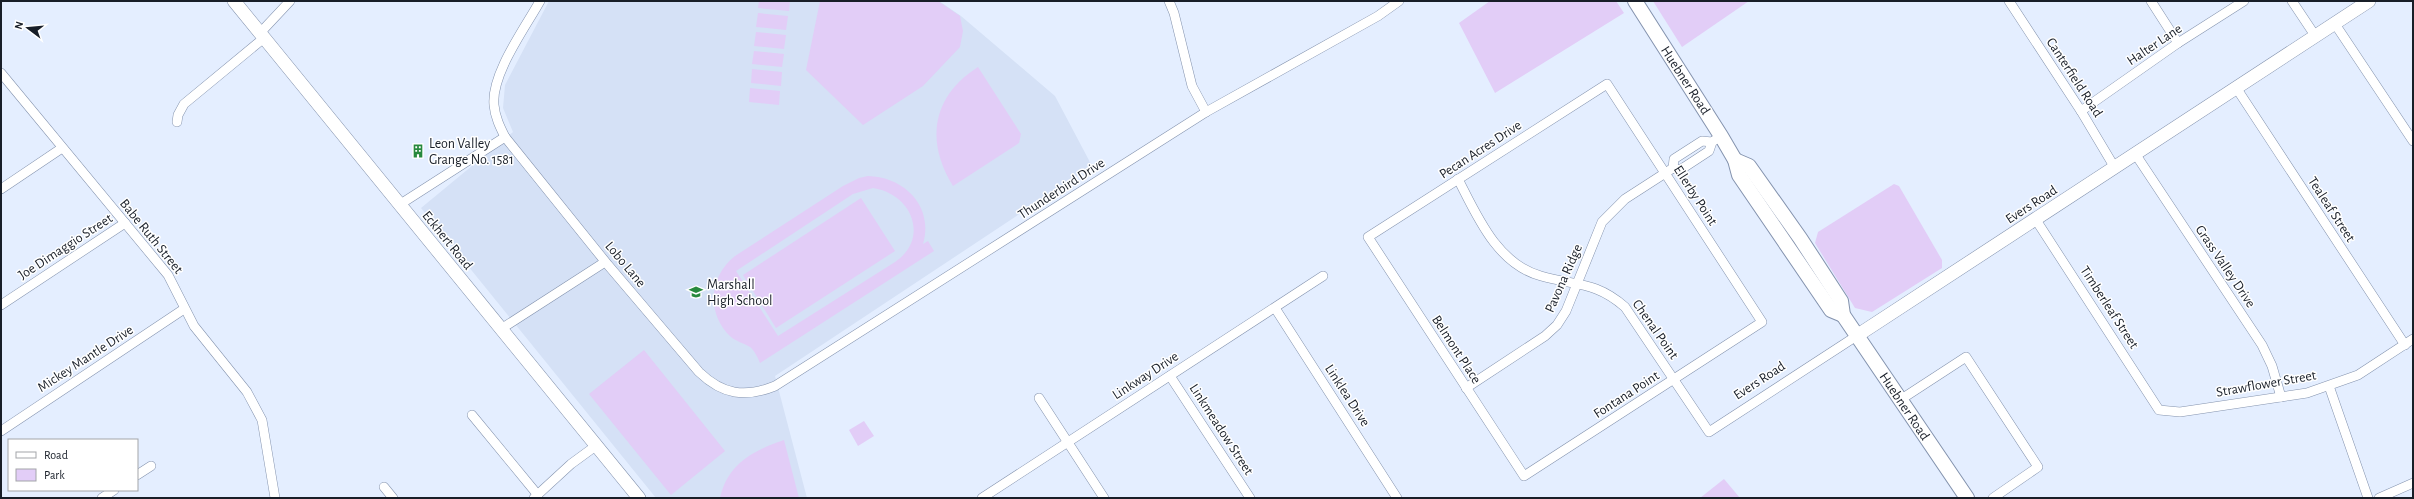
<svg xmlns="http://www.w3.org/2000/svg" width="2414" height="499" font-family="'Alegreya Sans',sans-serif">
<rect width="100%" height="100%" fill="#e4eeff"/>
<path fill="#d5e1f6" d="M 549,1 L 939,1 L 961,16 L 1055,96 L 1092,166 L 775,376 L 807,498 L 656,498 L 421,208 L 513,132 L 503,108 L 505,85 Z"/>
<g fill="#e2cdf7" fill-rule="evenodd">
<path d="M 759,1 L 790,1 L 789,11 L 758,8 Z"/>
<path d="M 820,1 L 938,1 L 960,16 L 963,31 L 960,47 L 923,86 L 863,125 L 806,70 Z"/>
<path d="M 1490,1 L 1616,1 L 1624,13 L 1495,93 L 1459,23 Z"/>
<path d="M 1653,1 L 1749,1 L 1682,47 Z"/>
<path d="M 758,13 L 788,16 L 786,30 L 756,27 Z"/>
<path d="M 756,32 L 786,35 L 784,49 L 754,46 Z"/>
<path d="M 754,51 L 784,54 L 782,67 L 752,64 Z"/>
<path d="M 978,67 L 1021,134 L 1019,143 L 953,186 C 925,141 932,96 978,67 Z"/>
<path d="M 752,69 L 782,72 L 781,86 L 751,83 Z"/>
<path d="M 750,88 L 780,91 L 779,105 L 749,102 Z"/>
<path d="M 868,176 C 905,177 934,207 923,244 L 928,241 L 934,251 L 760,363 C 758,358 754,350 750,347 C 744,343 737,342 731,337 C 706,314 709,276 735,256 L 843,186 L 859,178 ZM 873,188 C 912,194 930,238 895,262 L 778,336 L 736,271 L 853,194 Z"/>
<path d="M 1894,184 L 1899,186 L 1942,260 L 1942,268 L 1872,312 L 1855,308 L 1815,243 L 1818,232 Z"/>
<path d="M 861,198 L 895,251 L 776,328 L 743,275 Z"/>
<path d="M 644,350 L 725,451 L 671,495 L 589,394 Z"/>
<path d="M 864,421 L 874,436 L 858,446 L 849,430 Z"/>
<path d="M 784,440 L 799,498 L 720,498 C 727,464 754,450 784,440 Z"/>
<path d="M 1724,479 L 1740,498 L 1700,498 Z"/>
</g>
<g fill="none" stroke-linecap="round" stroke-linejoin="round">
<g stroke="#8493ae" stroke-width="10">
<g id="minor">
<path d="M 540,1 C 525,28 491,74 494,105 C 495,117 500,127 505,137 L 608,265 L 699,372 C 723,395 745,398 775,386 L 1206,112 L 1378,16 L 1399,1"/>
<path d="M 1169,1 L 1174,13 L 1192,86 L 1206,112"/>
<path d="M 2009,1 L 2081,111 L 2115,168"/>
<path d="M 2151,1 L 2178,43"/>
<path d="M 2292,1 L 2316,37"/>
<path d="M 2335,24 L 2413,141"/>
<path d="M 260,33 L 290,1"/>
<path d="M 1,73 L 168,275 L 194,326 L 247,392 L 262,420 L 275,498"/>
<path d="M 1607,84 L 1762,322 L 1524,476 L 1368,237 Z"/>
<path d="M 2237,89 L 2405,345"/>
<path d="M 2081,111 L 2178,43 L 2244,1"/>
<path d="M 177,122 L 178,115 L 184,104 L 264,38"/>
<path d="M 2136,155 L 2262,345 L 2272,366 L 2281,397"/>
<path d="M 1673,168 L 1674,159 L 1702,141 L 1712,142 L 1721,136"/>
<path d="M 1673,168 L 1680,170 L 1709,151 L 1712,142"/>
<path d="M 1458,179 C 1477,216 1497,264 1541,276 C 1576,286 1595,281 1625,307 L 1709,432 L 1858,335"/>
<path d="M 1,189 L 62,148"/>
<path d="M 399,205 L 505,137"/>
<path d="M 2036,220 L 2159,410 L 2180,412 L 2307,393 L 2358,375 L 2413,339"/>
<path d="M 1,305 L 125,223"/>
<path d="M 1275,308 L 1397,498"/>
<path d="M 501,329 L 605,262"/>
<path d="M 1170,376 L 1250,498"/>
<path d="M 2329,386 L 2368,498"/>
<path d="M 1466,388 L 1545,336 L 1557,325 L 1566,311 L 1602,222 L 1625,199 L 1673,168"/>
<path d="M 1039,398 L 1104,498"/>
<path d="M 1900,400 L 1966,357 L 2038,467 L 1993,498"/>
<path d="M 472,415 L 537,494"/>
<path d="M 1,431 L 184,309"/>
<path d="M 137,475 L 151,466"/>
<path d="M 384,487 L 393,498"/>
<path d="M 102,498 L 114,490"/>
<path d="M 534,498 L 571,464 L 597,445"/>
<path d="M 982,498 L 1323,276"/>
<path d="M 2379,498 L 2413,483"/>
</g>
</g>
<g stroke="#8493ae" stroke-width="14">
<g id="secondary">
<path d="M 234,1 L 639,498"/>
<path d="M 1858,335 L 2369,1"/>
</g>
</g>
<g stroke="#8493ae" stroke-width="16">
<g id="primary">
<path d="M 1635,1 L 1721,136 L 1735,160 L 1739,175 L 1831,310 L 1843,315"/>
<path d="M 1735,160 L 1749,166 L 1800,238 L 1841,301 L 1843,315 L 1967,498"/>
</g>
</g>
<use href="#minor" stroke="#fff" stroke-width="9"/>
<use href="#secondary" stroke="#fff" stroke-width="13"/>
<use href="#primary" stroke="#fff" stroke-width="14"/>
</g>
<defs>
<g id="building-bare" transform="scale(1.08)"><path d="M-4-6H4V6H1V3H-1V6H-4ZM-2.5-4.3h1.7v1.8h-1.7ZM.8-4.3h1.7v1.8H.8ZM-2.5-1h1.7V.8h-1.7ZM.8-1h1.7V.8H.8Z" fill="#27893d" stroke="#fff" stroke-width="2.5" paint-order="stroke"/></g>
<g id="school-bare" transform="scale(1.08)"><path d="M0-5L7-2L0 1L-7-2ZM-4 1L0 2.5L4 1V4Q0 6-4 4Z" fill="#27893d" stroke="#fff" stroke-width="2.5" paint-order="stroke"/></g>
</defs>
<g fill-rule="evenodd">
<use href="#building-bare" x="418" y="151"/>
<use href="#school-bare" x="696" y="292"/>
</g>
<g text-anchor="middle" stroke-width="3" stroke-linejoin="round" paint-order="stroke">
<g font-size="14" fill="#181e28" stroke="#fff">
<text transform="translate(2154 44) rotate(-34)" y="5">Halter Lane</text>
<text transform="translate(2075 77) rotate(57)" y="5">Canterfield Road</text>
<text transform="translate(1686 80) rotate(57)" y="5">Huebner Road</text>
<text transform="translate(1480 149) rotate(-33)" y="5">Pecan Acres Drive</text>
<text transform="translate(1061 188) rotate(-33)" y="5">Thunderbird Drive</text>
<text transform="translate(1696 195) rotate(57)" y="5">Ellerby Point</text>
<text transform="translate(2031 204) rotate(-33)" y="5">Evers Road</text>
<text transform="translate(2332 209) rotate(57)" y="5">Tealeaf Street</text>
<text transform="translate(152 236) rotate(51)" y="5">Babe Ruth Street</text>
<text transform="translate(448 240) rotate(51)" y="5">Eckhert Road</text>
<text transform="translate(65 246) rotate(-33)" y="5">Joe Dimaggio Street</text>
<text transform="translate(626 264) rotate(50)" y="5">Lobo Lane</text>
<text transform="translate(2226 266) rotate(56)" y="5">Grass Valley Drive</text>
<text transform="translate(1563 278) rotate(-66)" y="5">Pavona Ridge</text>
<text transform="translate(2110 307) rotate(57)" y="5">Timberleaf Street</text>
<text transform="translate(1656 329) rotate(55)" y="5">Chenal Point</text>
<text transform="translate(1457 349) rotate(57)" y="5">Belmont Place</text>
<text transform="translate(85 358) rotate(-33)" y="5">Mickey Mantle Drive</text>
<text transform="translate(1145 375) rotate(-33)" y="5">Linkway Drive</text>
<text transform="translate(1759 380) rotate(-33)" y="5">Evers Road</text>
<text transform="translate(2266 383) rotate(-10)" y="5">Strawflower Street</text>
<text transform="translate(1626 394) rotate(-33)" y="5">Fontana Point</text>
<text transform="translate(1348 395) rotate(57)" y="5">Linklea Drive</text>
<text transform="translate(1905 406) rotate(56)" y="5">Huebner Road</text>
<text transform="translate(1222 429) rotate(57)" y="5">Linkmeadow Street</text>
</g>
<g font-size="14" fill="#181e28" stroke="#fff" text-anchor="start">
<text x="429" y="148">Leon Valley<tspan x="429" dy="16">Grange No. 1581</tspan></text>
<text x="707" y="289">Marshall<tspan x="707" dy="16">High School</tspan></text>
</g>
</g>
<rect width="2414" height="499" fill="none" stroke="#181e28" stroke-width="4"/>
<rect x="8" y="439" width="130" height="52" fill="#ffffff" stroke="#a3a5a9"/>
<rect x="16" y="452" width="20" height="6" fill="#ffffff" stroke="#a3a5a9"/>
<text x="44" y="459" font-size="12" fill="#181e28">Road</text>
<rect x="16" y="469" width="20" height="12" fill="#e2cdf7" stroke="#a3a5a9"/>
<text x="44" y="479" font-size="12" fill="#181e28">Park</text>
<g transform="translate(28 28) rotate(286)" stroke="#ffffff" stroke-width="3" paint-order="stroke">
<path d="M0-3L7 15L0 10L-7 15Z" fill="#181e28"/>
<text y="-6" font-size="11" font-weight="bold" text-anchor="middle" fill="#181e28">N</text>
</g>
</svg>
